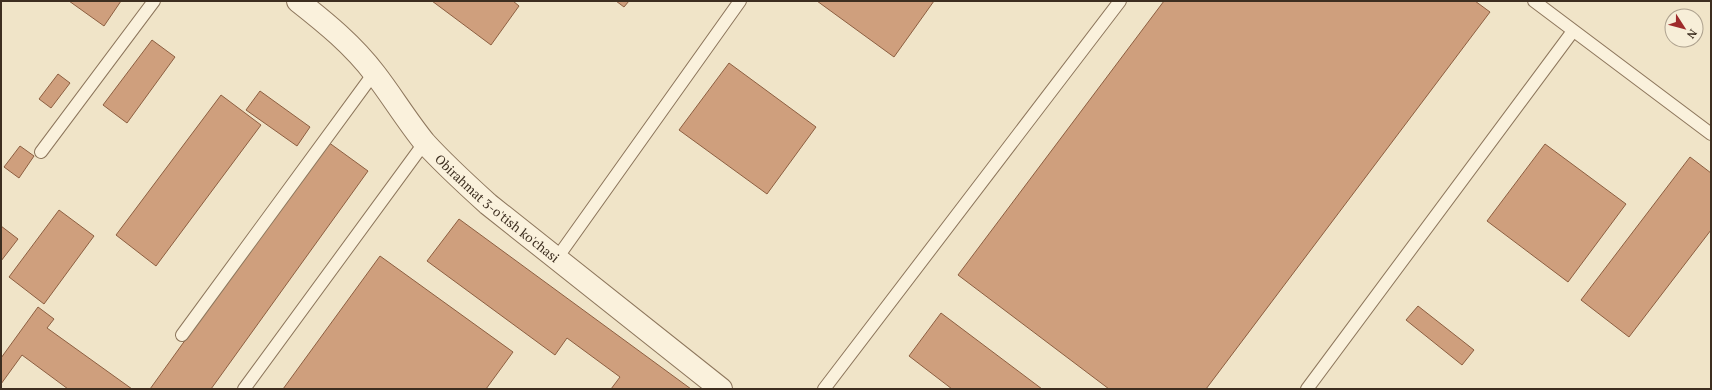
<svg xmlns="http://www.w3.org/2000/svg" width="1712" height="390" font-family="'PT Serif',serif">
<rect width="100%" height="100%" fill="#f0e4c8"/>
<g fill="#cf9f7d" stroke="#8d5f41">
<path d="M 69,1 L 121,1 L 104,26 Z"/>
<path d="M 432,1 L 513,1 L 519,6 L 491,45 Z"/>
<path d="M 616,1 L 629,1 L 624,7 Z"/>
<path d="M 817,1 L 934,1 L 894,57 Z"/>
<path d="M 1164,1 L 1475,1 L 1490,12 L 1206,389 L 1109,389 L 958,275 Z"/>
<path d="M 152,40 L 175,57 L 127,123 L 103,105 Z"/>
<path d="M 729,63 L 816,127 L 767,194 L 679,130 Z"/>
<path d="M 58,74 L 70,83 L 51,108 L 39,99 Z"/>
<path d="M 260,91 L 310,127 L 297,146 L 246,110 Z"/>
<path d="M 221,95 L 261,125 L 156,266 L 116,235 Z"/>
<path d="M 328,142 L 368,171 L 211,389 L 150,389 Z"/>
<path d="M 1545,144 L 1626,204 L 1568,282 L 1487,221 Z"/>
<path d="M 20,146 L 34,156 L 19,178 L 4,167 Z"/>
<path d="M 1690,157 L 1711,173 L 1711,230 L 1629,337 L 1581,300 Z"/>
<path d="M 59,210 L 94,236 L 44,304 L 9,277 Z"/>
<path d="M 459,219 L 691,389 L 611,389 L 620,377 L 567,338 L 555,355 L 427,261 Z"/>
<path d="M 1,226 L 18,239 L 1,261 Z"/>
<path d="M 380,256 L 513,352 L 486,389 L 283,389 Z"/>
<path d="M 1418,306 L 1474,350 L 1462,365 L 1406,320 Z"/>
<path d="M 38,307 L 54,319 L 47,328 L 132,389 L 68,389 L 22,355 L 1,384 L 1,358 Z"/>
<path d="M 941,313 L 1042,389 L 952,389 L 909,356 Z"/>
</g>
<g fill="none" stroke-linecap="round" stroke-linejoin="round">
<g stroke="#8d765c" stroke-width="14">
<g id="service">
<path d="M 1534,1 L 1711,134"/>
<path d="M 41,152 L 154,1"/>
<path d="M 557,258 L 740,1"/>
<path d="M 182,335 L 374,73"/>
<path d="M 244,389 L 425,142"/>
<path d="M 824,389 L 1120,1"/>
<path d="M 1307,389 L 1573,31"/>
</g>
</g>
<g stroke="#8d765c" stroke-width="24">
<g id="minor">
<path id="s1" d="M 298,1 C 326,23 353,45 375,74 C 392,96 407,121 425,143 C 445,165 466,184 488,204 L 721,389"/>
</g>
</g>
<use href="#service" stroke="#faf1dc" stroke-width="12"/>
<use href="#minor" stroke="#faf1dc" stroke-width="22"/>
</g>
<g text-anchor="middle" stroke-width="3" stroke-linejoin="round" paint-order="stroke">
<g font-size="13" fill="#3d2e20" stroke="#f7eed8">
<text dy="5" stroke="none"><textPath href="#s1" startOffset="289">Obirahmat 3-o'tish ko'chasi</textPath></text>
</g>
</g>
<rect width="1712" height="390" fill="none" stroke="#3d2e20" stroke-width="4"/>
<g transform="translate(1684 28) rotate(126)"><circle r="19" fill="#f7eed8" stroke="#ada18e"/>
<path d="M0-3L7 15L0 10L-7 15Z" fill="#9e2a2b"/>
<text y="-6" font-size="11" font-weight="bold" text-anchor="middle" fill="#3d2e20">N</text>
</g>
</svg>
